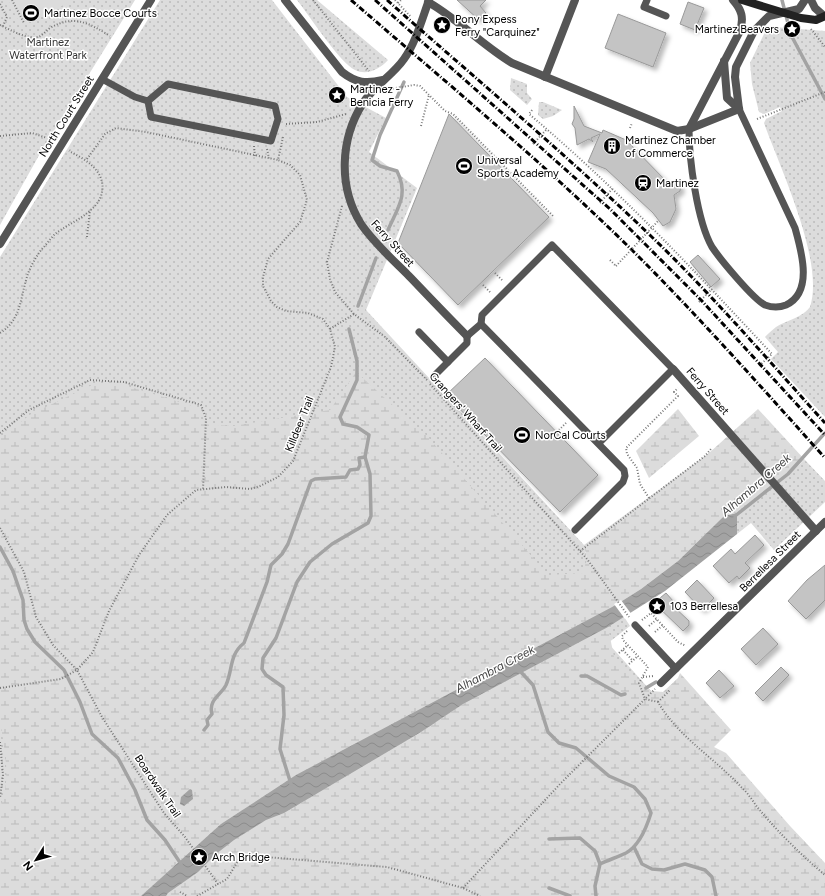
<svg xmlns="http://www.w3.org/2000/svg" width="825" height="896" font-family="Figtree,sans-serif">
<defs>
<pattern id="grass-dots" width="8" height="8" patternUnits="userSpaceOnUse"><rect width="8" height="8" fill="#dcdcdc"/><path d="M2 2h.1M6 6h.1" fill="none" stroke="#bbb" stroke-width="1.8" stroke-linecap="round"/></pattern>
<pattern id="wetland-marsh" width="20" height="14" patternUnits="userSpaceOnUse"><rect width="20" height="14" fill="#dcdcdc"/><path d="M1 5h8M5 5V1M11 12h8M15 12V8" fill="none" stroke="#bbb"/></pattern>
<pattern id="water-waves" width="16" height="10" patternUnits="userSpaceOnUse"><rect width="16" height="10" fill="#a3a3a3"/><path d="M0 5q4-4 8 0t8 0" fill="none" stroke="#8b8b8b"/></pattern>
<filter id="shadow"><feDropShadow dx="3.5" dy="3.5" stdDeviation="2" flood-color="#0004"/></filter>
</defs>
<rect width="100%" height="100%" fill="#fff"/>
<g fill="url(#grass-dots)">
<path d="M 0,0 L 135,0 L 42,150 L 0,225 Z"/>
<path d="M 160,0 L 272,0 L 347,97 L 386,118 L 369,152 L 417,188 L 366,310 L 584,545 L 587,559 L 630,626 L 608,643 L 651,691 L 825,896 L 0,896 L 0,257 Z"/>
<path d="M 297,0 L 317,0 L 388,60 C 380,69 367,76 355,70 C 340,63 309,15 297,0 Z"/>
<path d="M 774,27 L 825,31 L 825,417 L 771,359 L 778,352 L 765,337 C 768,334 772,330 776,327 C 787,320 802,318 810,307 C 825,262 780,168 764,123 L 766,119 L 782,111 L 780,107 L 764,114 L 759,112 L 752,84 L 750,63 L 765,32 Z"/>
<path d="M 511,78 L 527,84 L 527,93 L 532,99 L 527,105 L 510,90 Z"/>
<path d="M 539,102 L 543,102 L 562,110 L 553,116 L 543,119 L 538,115 Z"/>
<path d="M 805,460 L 825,481 L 825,502 L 774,550 L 751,523 L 737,534 L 737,513 Z"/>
</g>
<g fill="url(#wetland-marsh)">
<path d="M 356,372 L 427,436 L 548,575 L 583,573 L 587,559 L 584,545 L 709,453 L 758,409 L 805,460 L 737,513 L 724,516 L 678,561 L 641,589 L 614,606 L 296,775 L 221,824 L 141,896 L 0,896 L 0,807 C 12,780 4,748 0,720 L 0,438 L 31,414 L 92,385 L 124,385 L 196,407 L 199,412 L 201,424 L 233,426 L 330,410 Z"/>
<path d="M 678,409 L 699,436 L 649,478 L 636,451 Z"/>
<path d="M 608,627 L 614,657 L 651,691 L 663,692 L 678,678 L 680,673 L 731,730 L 714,747 L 726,753 L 790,826 L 825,863 L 825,896 L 166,896 L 168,893 L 198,872 L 216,854 L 234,840 L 266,820 L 284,813 L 421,732 L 463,704 Z"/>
</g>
<path fill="#dcdcdc" d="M 8,0 L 74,0 L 21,26 Z"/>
<g fill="url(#water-waves)">
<path d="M 737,513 L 737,534 L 665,591 L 608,627 L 463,704 L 421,732 L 284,813 L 266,820 L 234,840 L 216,854 L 198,872 L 168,893 L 166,896 L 141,896 L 221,824 L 296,775 L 614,606 L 641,589 L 678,561 L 724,516 Z"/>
<path d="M 190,789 L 192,790 L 193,799 L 184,806 L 180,804 L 181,797 Z"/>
</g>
<path fill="#fff" d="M 621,600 L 632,615 L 625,619 L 614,604 Z"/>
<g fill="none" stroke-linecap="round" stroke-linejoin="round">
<g stroke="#a3a3a3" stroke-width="3.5">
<path d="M 782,0 L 791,35 L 825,99"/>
<path d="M 388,230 C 398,207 409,195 397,171 L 380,166 L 372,160 L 380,135 L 404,82"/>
<path d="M 358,306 L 376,258"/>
<path d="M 735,516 L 788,474 L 825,433"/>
<path d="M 0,547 L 13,571 L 23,600 L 24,620 L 27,629 L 35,642 L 64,670 L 80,702 L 92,734 L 118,758 L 135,790 L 147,820 L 165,840 L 181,864"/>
<path d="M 519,670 L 533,685 L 548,732 L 559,743 L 576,748 L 609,776 L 634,787 L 645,799 L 651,813 C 647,826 639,846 626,853 C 618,857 608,860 600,864 L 595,886 L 596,896"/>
<path d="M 581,676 L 587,676 L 621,695 L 625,694"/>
<path d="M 646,688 L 656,682"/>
<path d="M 204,730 L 208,725 L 207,720 L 212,714 C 208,700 221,695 226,685 C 233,669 229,655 244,643 L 267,582 L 271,565 L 282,554 L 288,544 L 311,481 L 315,479 L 346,477 L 350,470 L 358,469 L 360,465 L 359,458 L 365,457"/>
<path d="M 291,784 L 280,749 L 284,715 L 283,687 L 266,675 L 262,669 L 263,658 L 276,638 L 297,582 L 310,562 L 332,544 L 368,523 L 371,516 L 370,474 L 365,457 L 369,435 L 357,427 L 343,424 L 340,417 L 357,380 L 357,361 L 349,329"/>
<path d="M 549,839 L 580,838 L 595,851 L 600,864"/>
<path d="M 634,847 L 642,864 L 652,869 L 664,870 L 685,864 L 705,870 L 712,877 L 716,896"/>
<path d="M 549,888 L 570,896"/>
</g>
</g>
<g fill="#c4c4c4" stroke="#999" filter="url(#shadow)">
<path d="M 457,0 L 486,0 L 480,6 L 486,13 L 479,20 Z"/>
<path d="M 688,2 L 704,8 L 695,30 L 680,24 Z"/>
<path d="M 618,14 L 666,33 L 653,67 L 605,48 Z"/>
<path d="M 574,106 L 584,126 L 602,133 L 603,130 L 626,140 L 669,184 L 676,182 L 681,186 L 680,191 L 674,195 L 676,209 L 670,222 L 663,226 L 653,213 L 606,169 L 588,162 L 600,134 L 591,138 L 593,142 L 589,139 L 577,145 L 575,128 L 572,124 L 574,119 Z"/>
<path d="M 449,114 L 549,217 L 458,305 L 398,243 Z"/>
<path d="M 698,255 L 720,279 L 711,287 L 690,262 Z"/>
<path d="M 485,358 L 598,475 L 560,512 L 446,395 Z"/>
<path d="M 755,535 L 764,545 L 745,563 L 750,568 L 739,579 L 737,576 L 729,583 L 713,566 L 731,549 L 735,554 Z"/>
<path d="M 825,565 L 825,600 L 806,619 L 788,601 L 807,580 Z"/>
<path d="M 697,580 L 714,598 L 702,610 L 685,592 Z"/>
<path d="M 666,593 L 674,602 L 671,604 L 689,621 L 689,625 L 683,631 L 654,603 Z"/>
<path d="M 763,628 L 778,644 L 756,665 L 741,649 Z"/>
<path d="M 781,667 L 789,675 L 763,701 L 755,693 Z"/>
<path d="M 719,670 L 734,686 L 720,698 L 706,683 Z"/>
</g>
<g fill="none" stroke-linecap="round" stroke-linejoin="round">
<g stroke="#777" stroke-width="2" stroke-dasharray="1 2" stroke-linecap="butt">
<path d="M 12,0 L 24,23"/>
<path d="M 313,0 L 369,71"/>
<path d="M 395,0 L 411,17"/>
<path d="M 398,3 L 401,0"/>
<path d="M 0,4 L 7,17 L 3,26"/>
<path d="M 0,25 C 11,30 25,39 38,37 C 42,36 46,31 50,28 C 74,14 89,23 110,36"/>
<path d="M 811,29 L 825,47"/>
<path d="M 390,89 L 414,85 L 420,86 L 445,111 L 453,114 L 553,216"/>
<path d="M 532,110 L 529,114 C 617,188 694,270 772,354 L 759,366"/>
<path d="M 757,119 L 825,92"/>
<path d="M 286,124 L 317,122 L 346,114"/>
<path d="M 421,126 L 429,95"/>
<path d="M 630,128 L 632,123"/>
<path d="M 0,136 L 32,133 L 47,138"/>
<path d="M 533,144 L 547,129"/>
<path d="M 254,146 L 255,156"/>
<path d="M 267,149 L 269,158"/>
<path d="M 87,159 L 105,134 L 116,128 L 146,132 L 278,160"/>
<path d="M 600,203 L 613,188"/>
<path d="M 342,206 L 327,262 L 330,279 L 335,292 L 354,314 L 385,337 L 427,380"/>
<path d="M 87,237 L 90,210"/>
<path d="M 610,260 L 616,266"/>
<path d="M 495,273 L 503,281"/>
<path d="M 483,285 L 491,293"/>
<path d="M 699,302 L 712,289"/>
<path d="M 330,329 L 354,314"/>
<path d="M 0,333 C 23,319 20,294 29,271 C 32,264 36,257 41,250 C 46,245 50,239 55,234 C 69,223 99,212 102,192 C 106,171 85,159 69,151"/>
<path d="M 430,384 L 587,559 L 629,617"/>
<path d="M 559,430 L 566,423"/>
<path d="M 0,433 L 29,410 L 90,380 L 124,382 L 201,405 L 206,418 L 203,489"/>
<path d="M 649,498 L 640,484 L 637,468 L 627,454 L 626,448 L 678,396 L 674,392 L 678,388"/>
<path d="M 0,528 L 24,572 L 36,617 L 53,645 L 77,670 L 102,717 L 164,813 L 185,837 L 218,884 L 227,879 L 241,856 L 253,856 L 387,867 L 463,888 L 480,896"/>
<path d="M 580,551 L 705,456 L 711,449"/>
<path d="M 642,620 L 651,613 L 678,642 L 686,646"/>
<path d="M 649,626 L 657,619"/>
<path d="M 627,631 L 622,636 L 623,640 L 648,667 L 639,683 L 645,699 L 658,702 C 679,738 715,758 743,789 C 749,794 753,802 758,808 C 778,832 801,855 825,875"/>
<path d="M 655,632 L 663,625"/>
<path d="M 623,650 L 633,661"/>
<path d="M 619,653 L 628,645"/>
<path d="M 629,664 L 638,656"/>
<path d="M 643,677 L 654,676"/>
<path d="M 0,688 L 61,679 L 77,670 L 93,652 L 109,611 L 139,555 L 167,515 L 196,490 L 226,487 L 250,489 L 260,486 L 278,477 L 293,461 L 331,367 L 335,347 L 330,329 L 323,319 L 308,313 L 286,311 L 277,307 L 271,301 L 263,286 L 263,277 L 268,259 L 300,222 L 307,200 L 300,175 L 290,165 L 278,160 L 283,137"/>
<path d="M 658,702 L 670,690"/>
<path d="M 0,742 L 3,775 L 0,798"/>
<path d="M 463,888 L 561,783 L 655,689"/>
<path d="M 180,892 L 187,896"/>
<path d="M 197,896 L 218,884"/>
</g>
<g stroke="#555" stroke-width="7">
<path d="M 647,0 L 644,7 L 666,16"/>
<path d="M 102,79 L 135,97 L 148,101"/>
<path d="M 168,84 L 275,106 L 278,119 L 271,141 L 151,117 L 148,101 Z"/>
<path d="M 689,129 C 689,159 697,221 712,247 C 720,259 753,299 765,305 C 773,308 779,308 786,305 C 814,292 801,250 795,228 L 739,109"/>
<path d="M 481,324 L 624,470 L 625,476 L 623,482 L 575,530"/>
<path d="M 419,332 L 448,362"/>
<path d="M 435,375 L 467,343 L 467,336 L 481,324 L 482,315 L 552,245 L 673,369 L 599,443"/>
<path d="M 635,625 L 676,669"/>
</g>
<g stroke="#555" stroke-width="8">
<path d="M 285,0 L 342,72 C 356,83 366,84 383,80"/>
<path d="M 429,0 C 422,19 416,42 404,59 C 393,75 374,86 363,103 C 340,139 338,187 361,224 C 374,243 392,259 408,275 C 428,296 447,316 467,336"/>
<path d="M 811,0 L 815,8 L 824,16"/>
<path d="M 428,2 C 458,19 482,45 512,63 L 677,131 L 689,129 L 739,109"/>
<path d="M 724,61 L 727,98 L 739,109"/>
<path d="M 545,77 L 575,0"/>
<path d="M 739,109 L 735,77 L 736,67 L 754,31 L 769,16 L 799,9 L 805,0"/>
<path d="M 689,129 L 740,31 C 744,18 742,10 733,0"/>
<path d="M 0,244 L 151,0"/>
<path d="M 673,369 L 816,531"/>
<path d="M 661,683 L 825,522"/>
</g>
<path stroke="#222" stroke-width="8" d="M 742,0 L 801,18 L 816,20 L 825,16"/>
<g stroke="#000" stroke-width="3" stroke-dasharray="6 2 1 2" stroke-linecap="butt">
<path d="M 351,0 C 447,83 546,165 636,254 C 701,319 763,389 825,458"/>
<path d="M 375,0 L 611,210 L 701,300 L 825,435"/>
<path d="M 387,0 C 476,79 568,156 654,239 C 714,297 769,361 825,423"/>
</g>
<path stroke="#777" stroke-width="2" stroke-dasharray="1 2" stroke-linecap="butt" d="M 616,266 L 659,220"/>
</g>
<defs>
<g id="stadium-disc" transform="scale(0.9)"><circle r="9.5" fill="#000" stroke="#fff"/><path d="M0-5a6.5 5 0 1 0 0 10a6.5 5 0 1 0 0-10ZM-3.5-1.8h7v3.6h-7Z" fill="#fff"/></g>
<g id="sight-disc" transform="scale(0.9)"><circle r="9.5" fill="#000" stroke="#fff"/><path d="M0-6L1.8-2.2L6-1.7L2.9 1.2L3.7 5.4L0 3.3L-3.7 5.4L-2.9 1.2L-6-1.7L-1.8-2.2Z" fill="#fff"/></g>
<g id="building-disc" transform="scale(0.9)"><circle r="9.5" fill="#000" stroke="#fff"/><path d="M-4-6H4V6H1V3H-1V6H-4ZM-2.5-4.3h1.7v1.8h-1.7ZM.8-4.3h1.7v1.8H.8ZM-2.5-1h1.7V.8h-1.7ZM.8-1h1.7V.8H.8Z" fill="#fff"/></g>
<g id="station-disc" transform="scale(0.9)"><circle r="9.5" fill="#000" stroke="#fff"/><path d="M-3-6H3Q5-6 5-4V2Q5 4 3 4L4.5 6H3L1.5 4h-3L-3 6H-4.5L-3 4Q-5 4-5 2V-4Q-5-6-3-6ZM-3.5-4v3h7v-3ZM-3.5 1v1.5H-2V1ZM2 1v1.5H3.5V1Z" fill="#fff"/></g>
</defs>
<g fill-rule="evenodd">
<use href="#stadium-disc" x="31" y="13"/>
<use href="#sight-disc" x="442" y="25"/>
<use href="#sight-disc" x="792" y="29"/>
<use href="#sight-disc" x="337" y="95"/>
<use href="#building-disc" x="612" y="146"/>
<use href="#stadium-disc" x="464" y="166"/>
<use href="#station-disc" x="643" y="183"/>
<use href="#stadium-disc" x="522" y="435"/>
<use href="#sight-disc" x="657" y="606"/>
<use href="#sight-disc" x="199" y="857"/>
</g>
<g text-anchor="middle" stroke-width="3" stroke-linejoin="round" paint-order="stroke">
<g font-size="11" fill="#000" stroke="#fff" text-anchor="start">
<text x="44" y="17">Martinez Bocce Courts</text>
<text x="455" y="23">Pony Expess<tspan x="455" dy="13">Ferry "Carquinez"</tspan></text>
<text x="779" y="33" text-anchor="end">Martinez Beavers</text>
<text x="350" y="93">Martinez -<tspan x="350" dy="13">Benicia Ferry</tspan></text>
<text x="625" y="144">Martinez Chamber<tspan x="625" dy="13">of Commerce</tspan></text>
<text x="477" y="164">Universal<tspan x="477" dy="13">Sports Academy</tspan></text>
<text x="656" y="187">Martinez</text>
<text x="535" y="439">NorCal Courts</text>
<text x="670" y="610">103 Berrellesa</text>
<text x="212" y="861">Arch Bridge</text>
</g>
<g font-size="11" fill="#333" stroke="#fff">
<text x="48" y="46">Martinez<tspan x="48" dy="13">Waterfront Park</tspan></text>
</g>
<g font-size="11" fill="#000" stroke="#fff">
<text transform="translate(66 116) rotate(-58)" y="4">North Court Street</text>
<text transform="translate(393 243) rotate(48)" y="4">Ferry Street</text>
<text transform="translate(708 391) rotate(49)" y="4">Ferry Street</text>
<text transform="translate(466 412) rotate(48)" y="4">Grangers' Wharf Trail</text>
<text transform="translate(299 424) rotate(-68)" y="4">Killdeer Trail</text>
<text transform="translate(770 561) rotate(-45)" y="4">Berrellesa Street</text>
<text transform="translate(158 786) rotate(56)" y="4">Boardwalk Trail</text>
</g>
<g font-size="12" font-style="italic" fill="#444" stroke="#fff">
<text transform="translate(756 485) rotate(-41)" y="4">Alhambra Creek</text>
<text transform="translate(495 669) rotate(-28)" y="4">Alhambra Creek</text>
</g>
</g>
<g transform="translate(36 860) rotate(233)" stroke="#ffffff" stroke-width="3" paint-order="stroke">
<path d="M0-3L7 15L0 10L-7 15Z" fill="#000000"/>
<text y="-6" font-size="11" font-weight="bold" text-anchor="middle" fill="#000000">N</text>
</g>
</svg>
